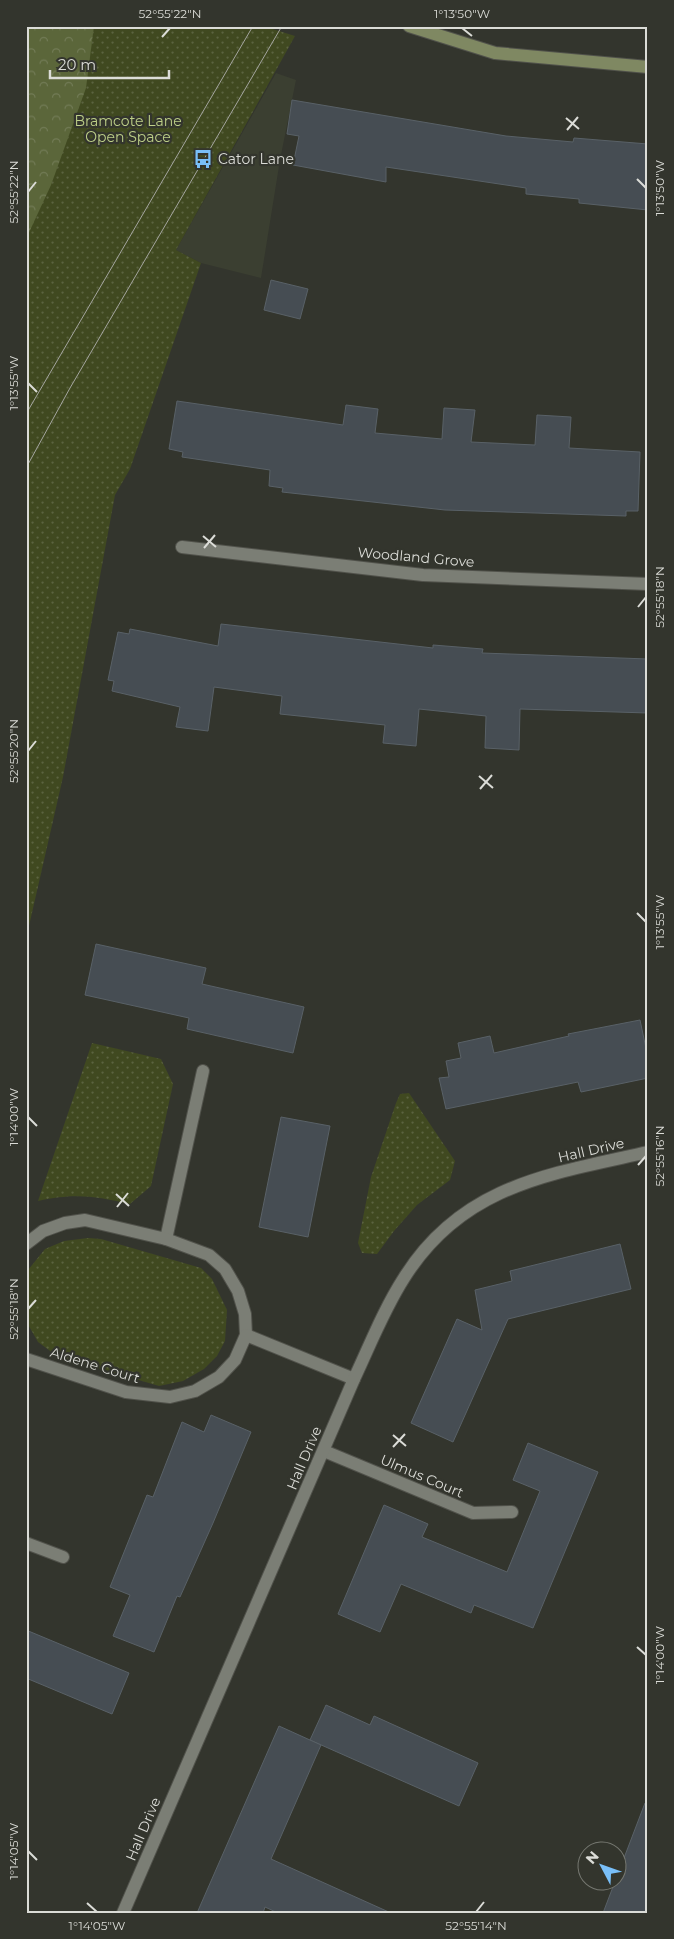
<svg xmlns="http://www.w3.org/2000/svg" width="674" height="1939" font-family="Montserrat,sans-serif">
<defs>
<pattern id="green-dots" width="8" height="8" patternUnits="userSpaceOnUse" patternTransform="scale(1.25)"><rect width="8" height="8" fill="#404920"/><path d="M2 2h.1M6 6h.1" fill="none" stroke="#5b6340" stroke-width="1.8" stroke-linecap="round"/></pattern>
<pattern id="forest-crowns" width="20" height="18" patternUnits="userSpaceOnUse" patternTransform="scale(1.25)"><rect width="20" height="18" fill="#5b663a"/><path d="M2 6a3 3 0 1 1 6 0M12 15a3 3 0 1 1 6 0" fill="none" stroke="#727b56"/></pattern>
</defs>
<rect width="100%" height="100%" fill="#33352d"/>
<path fill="#3b3f31" d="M 276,73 L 296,80 L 280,160 L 261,278 L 201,263 L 176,250 Z"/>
<g fill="url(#green-dots)">
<path d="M 26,26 L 263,26 L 295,36 L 176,250 L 201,263 L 130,469 L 115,495 L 63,777 L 26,939 Z"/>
<path d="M 92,1043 L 161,1059 L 173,1084 L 151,1186 L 130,1204 C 94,1196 75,1193 38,1201 Z"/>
<path d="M 409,1093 L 455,1161 L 450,1180 L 417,1205 L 394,1231 L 377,1254 L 362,1253 L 358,1243 L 371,1177 L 396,1103 L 400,1094 Z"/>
<path d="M 88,1238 L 101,1239 L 201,1268 L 212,1279 L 227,1310 L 225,1341 L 217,1356 L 204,1369 L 183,1381 L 159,1386 L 57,1356 L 38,1342 L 26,1321 L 28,1270 L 45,1249 L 64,1241 Z"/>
</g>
<path fill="url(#forest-crowns)" d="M 26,26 L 94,26 L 86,88 L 51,185 L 26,239 Z"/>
<g fill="#464d53" stroke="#596167">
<path d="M 292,100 L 506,136 L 573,142 L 574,138 L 648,144 L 648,210 L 579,203 L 579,199 L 526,194 L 526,188 L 386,167 L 386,182 L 293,165 L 299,136 L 287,134 Z"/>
<path d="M 271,280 L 308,289 L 300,319 L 264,310 Z"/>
<path d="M 177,401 L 343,425 L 346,405 L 378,409 L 375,433 L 442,439 L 444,408 L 475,410 L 471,442 L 535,445 L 537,415 L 571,417 L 569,448 L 640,452 L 638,511 L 626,511 L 626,516 L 445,510 L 282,492 L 283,488 L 269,486 L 270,470 L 182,457 L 183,452 L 169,449 Z"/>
<path d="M 221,624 L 433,648 L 433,645 L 483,649 L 482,653 L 648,659 L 648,713 L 520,709 L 519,750 L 485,748 L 486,716 L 419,709 L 416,746 L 383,743 L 385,725 L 280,714 L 282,696 L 214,687 L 208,731 L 176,727 L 180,707 L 112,691 L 114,681 L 108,680 L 118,632 L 129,634 L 130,629 L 218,646 Z"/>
<path d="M 96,944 L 206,968 L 202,984 L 304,1007 L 293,1053 L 187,1029 L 189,1018 L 85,995 Z"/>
<path d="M 640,1020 L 648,1058 L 648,1078 L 581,1092 L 578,1082 L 446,1109 L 439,1078 L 449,1077 L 446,1061 L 461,1058 L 458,1043 L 490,1036 L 494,1053 L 569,1036 L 568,1034 Z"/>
<path d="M 281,1117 L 330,1126 L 308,1237 L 259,1227 Z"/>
<path d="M 620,1244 L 631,1289 L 508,1319 L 453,1442 L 411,1423 L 457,1319 L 482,1330 L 475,1290 L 512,1281 L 510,1271 Z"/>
<path d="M 211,1415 L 251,1432 L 213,1523 L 180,1597 L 177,1596 L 154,1652 L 113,1636 L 130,1595 L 110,1587 L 147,1495 L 153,1497 L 182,1422 L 204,1432 Z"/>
<path d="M 528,1443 L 598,1472 L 533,1628 L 474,1605 L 471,1613 L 401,1584 L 380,1632 L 338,1614 L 384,1505 L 428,1524 L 422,1537 L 507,1572 L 540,1491 L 513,1480 Z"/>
<path d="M 26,1630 L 129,1673 L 112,1714 L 26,1678 Z"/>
<path d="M 326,1705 L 370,1725 L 374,1716 L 478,1763 L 459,1806 L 310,1740 Z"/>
<path d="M 279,1726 L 321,1745 L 271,1859 L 391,1913 L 278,1913 L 265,1907 L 263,1913 L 197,1913 Z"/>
<path d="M 645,1803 L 648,1803 L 648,1913 L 603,1913 Z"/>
</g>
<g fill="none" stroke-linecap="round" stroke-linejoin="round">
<g stroke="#51524b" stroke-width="14">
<g id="lane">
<path d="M 324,1451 L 473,1513 L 512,1512"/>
<path d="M 26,1543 L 63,1557"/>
</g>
</g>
<g stroke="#51524b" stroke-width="14">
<g id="street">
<path d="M 182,547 L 423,575 L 648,584"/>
<path d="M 166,1239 L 203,1071"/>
<path d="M 26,1244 L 43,1231 L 65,1223 L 85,1220 L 166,1239 L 209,1255 L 225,1269 L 238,1291 L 245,1314 L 246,1335"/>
<path d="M 26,1359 L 126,1392 L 170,1397 L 195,1391 L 219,1377 L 235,1360 L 246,1335 L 354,1379"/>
<path d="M 123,1913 L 354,1379 C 370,1345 384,1309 404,1278 C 462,1185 550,1174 648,1152"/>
</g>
</g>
<g stroke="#51524b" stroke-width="14">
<path id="secondary" d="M 409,26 L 495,53 L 648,67"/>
</g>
<use href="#lane" stroke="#7b7e75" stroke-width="12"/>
<use href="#street" stroke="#7b7e75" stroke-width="12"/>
<use href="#secondary" stroke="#7f8862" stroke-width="12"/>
<g stroke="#a4a59f" stroke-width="1">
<path d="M 26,414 L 253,26"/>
<path d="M 26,468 L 70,388 L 282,26"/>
</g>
</g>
<path fill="none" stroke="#dbdcd7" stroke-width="2" d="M 462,28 L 472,36M 162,37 L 170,28M 566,118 L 579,129M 567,130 L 578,117M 637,179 L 646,188M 28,192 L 36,182M 28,383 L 37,392M 203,536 L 216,547M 204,548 L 215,535M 638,607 L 646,597M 28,751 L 36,741M 479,776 L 493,788M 480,789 L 492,775M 637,913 L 646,922M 28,1117 L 37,1126M 638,1165 L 646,1156M 116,1194 L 129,1206M 117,1207 L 128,1193M 28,1309 L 36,1300M 393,1435 L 406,1446M 393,1447 L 405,1434M 637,1647 L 646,1655M 28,1851 L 37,1860M 87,1903 L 97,1912M 476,1912 L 484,1902"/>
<defs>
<g id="bus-bare" transform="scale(1.5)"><path d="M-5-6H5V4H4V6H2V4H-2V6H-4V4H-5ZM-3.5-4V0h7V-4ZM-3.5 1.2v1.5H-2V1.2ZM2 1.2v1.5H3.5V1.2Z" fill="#79bff8" stroke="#33352d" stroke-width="2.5" paint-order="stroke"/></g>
</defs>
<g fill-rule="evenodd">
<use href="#bus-bare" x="203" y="159"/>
</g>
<g text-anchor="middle" stroke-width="4.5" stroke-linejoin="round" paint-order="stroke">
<g font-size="14" fill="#bed088" stroke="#33352d">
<text x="128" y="126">Bramcote Lane<tspan x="128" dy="16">Open Space</tspan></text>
</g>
<g font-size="14" fill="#dbdcd7" stroke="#33352d" text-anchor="start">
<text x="218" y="164">Cator Lane</text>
</g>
<g font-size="14" fill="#dbdcd7" stroke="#33352d">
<text transform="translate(416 557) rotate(5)" y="5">Woodland Grove</text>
<text transform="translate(591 1150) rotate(-13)" y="5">Hall Drive</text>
<text transform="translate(95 1365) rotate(17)" y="5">Aldene Court</text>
<text transform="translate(304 1458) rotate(-67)" y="5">Hall Drive</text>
<text transform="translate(422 1476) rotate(23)" y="5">Ulmus Court</text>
<text transform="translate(143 1829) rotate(-67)" y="5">Hall Drive</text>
</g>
</g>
<rect width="674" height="1939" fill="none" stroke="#33352d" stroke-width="55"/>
<g transform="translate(602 1866) rotate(311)"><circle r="24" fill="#33352d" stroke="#767871"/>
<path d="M0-4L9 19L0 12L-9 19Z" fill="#79bff8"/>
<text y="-8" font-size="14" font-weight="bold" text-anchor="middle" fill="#dbdcd7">N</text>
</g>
<path d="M50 70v8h119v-8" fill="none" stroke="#dbdcd7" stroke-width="2.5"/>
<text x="58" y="70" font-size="15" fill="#dbdcd7" stroke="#33352d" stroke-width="4" paint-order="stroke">20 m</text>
<rect x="28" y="28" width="618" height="1884" fill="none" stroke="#dbdcd7" stroke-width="2"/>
<g font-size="12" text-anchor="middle" fill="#dbdcd7">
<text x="170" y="18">52°55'22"N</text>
<text x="462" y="18">1°13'50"W</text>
<text transform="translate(660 188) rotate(-90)" y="4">1°13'50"W</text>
<text transform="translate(14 192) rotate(-90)" y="4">52°55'22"N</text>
<text transform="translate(14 383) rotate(-90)" y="4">1°13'55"W</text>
<text transform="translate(660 597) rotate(-90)" y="4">52°55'18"N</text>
<text transform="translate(14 751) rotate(-90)" y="4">52°55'20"N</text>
<text transform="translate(660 922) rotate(-90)" y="4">1°13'55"W</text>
<text transform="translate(14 1117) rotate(-90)" y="4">1°14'00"W</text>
<text transform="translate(660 1156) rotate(-90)" y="4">52°55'16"N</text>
<text transform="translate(14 1309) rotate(-90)" y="4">52°55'18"N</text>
<text transform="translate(660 1655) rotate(-90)" y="4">1°14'00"W</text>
<text transform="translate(14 1851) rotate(-90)" y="4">1°14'05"W</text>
<text x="97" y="1930">1°14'05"W</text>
<text x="476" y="1930">52°55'14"N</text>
</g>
</svg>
